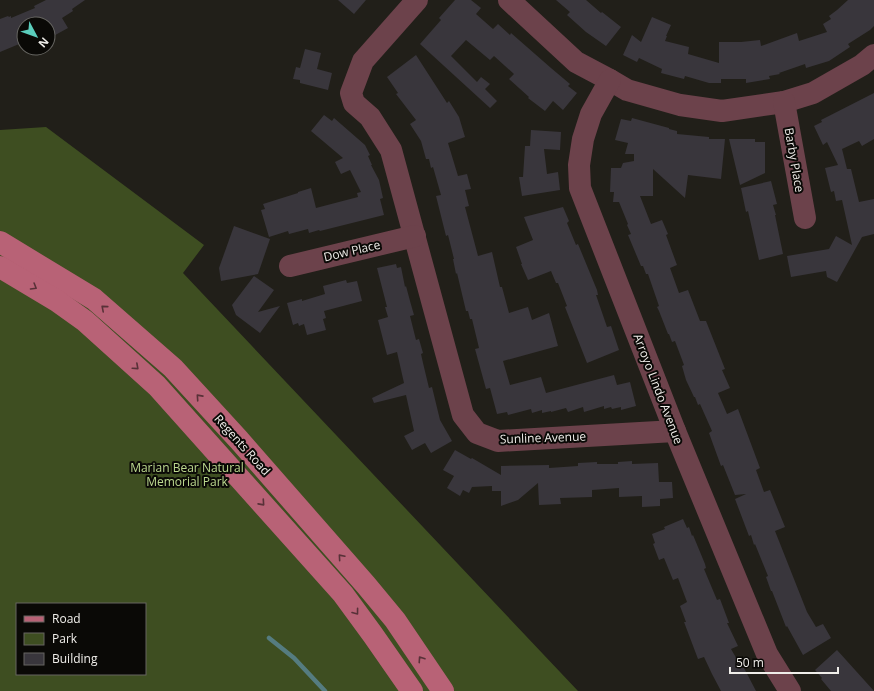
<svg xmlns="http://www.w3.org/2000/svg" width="874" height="691" font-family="'Open Sans',sans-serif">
<rect width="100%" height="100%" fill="#211f19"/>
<path fill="#3e4e21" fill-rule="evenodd" d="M 46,127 L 204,245 L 183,273 L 578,691 L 0,691 L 0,130 ZM 17,604 L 145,604 L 145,674 L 17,674 Z"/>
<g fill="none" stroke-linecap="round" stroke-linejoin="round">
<path stroke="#557c80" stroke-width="4.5" d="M 269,638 L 294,658 L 325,691"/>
</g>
<g fill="#39363c">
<path d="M 46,0 L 85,0 L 72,9 L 73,11 L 62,18 L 68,28 L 48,39 L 48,24 L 24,24 L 24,42 L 0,52 L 0,19 L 8,16 L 9,17 L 11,16 L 11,18 L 35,8 L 34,6 Z"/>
<path d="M 338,0 L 366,0 L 354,14 Z"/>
<path d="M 455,0 L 471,0 L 481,8 L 476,14 L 493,29 L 498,24 L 510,35 L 511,33 L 551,68 L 570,84 L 568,86 L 577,93 L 563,110 L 553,101 L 545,111 L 528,98 L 529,97 L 509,79 L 514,74 L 494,56 L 490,60 L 466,40 L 451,56 L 477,82 L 481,77 L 490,84 L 485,89 L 497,101 L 490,108 L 420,44 L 441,20 L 439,18 Z"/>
<path d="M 556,0 L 586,0 L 601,13 L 602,12 L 621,27 L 606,46 L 586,32 L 567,15 L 570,12 Z"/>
<path d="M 848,0 L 874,0 L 874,26 L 870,30 L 848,44 L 850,47 L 829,61 L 806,68 L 805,64 L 779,73 L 780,74 L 769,76 L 770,79 L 746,83 L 746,79 L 721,79 L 721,83 L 709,83 L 685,76 L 684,79 L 661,73 L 662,69 L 639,58 L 637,62 L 623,55 L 632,35 L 641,42 L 652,17 L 671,25 L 666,36 L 667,36 L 665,41 L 689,47 L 688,54 L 719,63 L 719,42 L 741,42 L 760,40 L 761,46 L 797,33 L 799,41 L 827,32 L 823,24 L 831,19 L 829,16 L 837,10 Z"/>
<path d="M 305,49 L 321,53 L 317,69 L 332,73 L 328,90 L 300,83 L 300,80 L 293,79 L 296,67 L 300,68 Z"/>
<path d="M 416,55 L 447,103 L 449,101 L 459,117 L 465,137 L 448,143 L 458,176 L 467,174 L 471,189 L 465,190 L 469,206 L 465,207 L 478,256 L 492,252 L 500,287 L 502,287 L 509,313 L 528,307 L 532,320 L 549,313 L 558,346 L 503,361 L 510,385 L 541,377 L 546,393 L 614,375 L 617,385 L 630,382 L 636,406 L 621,410 L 621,407 L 612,409 L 611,407 L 604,409 L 604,406 L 584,412 L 583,407 L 568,412 L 566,408 L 551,412 L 551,411 L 542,413 L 542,410 L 532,413 L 531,409 L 508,415 L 507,412 L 497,414 L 490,388 L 486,389 L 475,349 L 479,348 L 472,319 L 470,319 L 468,311 L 466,311 L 457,273 L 456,274 L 453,259 L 454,259 L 448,235 L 446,236 L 436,196 L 441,195 L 433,167 L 431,168 L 429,159 L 426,159 L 421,141 L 410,124 L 416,120 L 396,94 L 398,93 L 387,77 Z"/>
<path d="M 874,93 L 874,139 L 862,146 L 859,141 L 842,149 L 847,169 L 851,169 L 859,202 L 874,199 L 874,234 L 862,237 L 837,282 L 827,277 L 826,271 L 791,277 L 787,256 L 829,249 L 836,236 L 852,245 L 842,200 L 836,201 L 834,191 L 831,192 L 825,168 L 838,165 L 827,142 L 823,145 L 814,126 L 822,122 L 821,120 Z"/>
<path d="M 324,115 L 332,121 L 334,118 L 365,145 L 370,155 L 368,156 L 372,165 L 371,165 L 379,180 L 383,198 L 380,199 L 384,215 L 320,231 L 319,230 L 309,233 L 308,229 L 289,234 L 288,231 L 269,237 L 261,210 L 265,209 L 263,204 L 298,193 L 298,192 L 311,188 L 316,208 L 358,197 L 357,193 L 361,192 L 350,170 L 341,174 L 335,162 L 343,158 L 311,131 Z"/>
<path d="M 632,118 L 669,128 L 669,129 L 677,131 L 677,134 L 709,137 L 709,139 L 725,139 L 721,179 L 688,175 L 685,198 L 653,169 L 653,196 L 640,196 L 651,224 L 662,220 L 668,234 L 666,235 L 677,265 L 670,268 L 679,293 L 688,290 L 700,321 L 706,321 L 725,369 L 722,370 L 730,388 L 718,393 L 727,414 L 738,409 L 760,468 L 756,470 L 764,492 L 770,490 L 785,527 L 775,531 L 807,612 L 816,627 L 823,624 L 831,638 L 803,655 L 787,626 L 786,627 L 772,591 L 771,591 L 766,577 L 768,576 L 755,544 L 754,545 L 751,535 L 749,536 L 735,499 L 746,494 L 735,495 L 723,465 L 721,466 L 709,433 L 712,431 L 700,404 L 698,405 L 695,397 L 694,397 L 686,380 L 682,366 L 684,365 L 675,341 L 672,342 L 669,334 L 668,334 L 659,311 L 657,307 L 659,306 L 648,274 L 646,274 L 643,266 L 641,266 L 628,235 L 631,234 L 627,225 L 628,224 L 619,202 L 613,202 L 614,192 L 610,192 L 611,168 L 621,168 L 623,163 L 634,161 L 634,154 L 625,154 L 628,143 L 615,140 L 621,119 L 631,121 Z"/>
<path d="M 531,130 L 561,132 L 560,150 L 544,149 L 547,174 L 558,172 L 560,190 L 522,196 L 519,177 L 523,177 L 525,146 L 530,146 Z"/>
<path d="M 729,139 L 755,139 L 755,142 L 765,142 L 765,173 L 740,185 Z"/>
<path d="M 771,181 L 777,204 L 773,205 L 776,215 L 775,215 L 783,254 L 759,260 L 748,211 L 746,212 L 741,188 Z"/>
<path d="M 563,207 L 569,221 L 567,223 L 576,245 L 578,244 L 597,290 L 598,295 L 596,295 L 607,327 L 611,326 L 619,350 L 587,363 L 565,307 L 567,306 L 558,283 L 556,283 L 551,271 L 528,280 L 521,264 L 522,264 L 516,247 L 533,240 L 524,217 Z"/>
<path d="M 234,226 L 270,239 L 258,274 L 221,281 L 219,268 Z"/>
<path d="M 396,264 L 397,268 L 401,267 L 405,287 L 406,286 L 410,301 L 414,315 L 410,316 L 416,340 L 419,339 L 423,353 L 421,354 L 423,363 L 429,388 L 432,387 L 440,420 L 452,441 L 431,453 L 425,443 L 412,450 L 404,436 L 414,431 L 406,395 L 374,403 L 372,398 L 404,383 L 397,352 L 387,355 L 378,320 L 388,317 L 385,307 L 387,307 L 377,268 Z"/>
<path d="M 254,276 L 274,290 L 258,312 L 280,306 L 260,333 L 236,315 L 232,305 Z"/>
<path d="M 346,280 L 347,283 L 357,281 L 362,301 L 324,311 L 326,318 L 323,319 L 326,330 L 307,335 L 304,324 L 299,326 L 298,323 L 293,325 L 287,303 L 302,299 L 302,301 L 325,294 L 323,286 Z"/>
<path d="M 455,450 L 471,459 L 472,458 L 501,475 L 501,466 L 549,465 L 549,468 L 578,466 L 578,463 L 597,462 L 597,464 L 618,464 L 618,462 L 632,461 L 632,464 L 658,463 L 659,482 L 672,482 L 673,498 L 660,499 L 660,506 L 642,507 L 642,496 L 619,497 L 619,488 L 592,490 L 592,497 L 560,498 L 561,504 L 539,505 L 538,483 L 518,500 L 501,506 L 501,491 L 492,491 L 492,486 L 472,487 L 469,493 L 463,490 L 460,496 L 447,488 L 454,476 L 443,470 Z"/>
<path d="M 683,519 L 687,528 L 689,527 L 692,536 L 693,535 L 705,564 L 706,568 L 704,569 L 717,600 L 720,599 L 729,623 L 727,623 L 738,646 L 731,649 L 742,668 L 744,668 L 756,691 L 721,691 L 712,674 L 704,657 L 698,659 L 684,622 L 686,622 L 680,606 L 687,602 L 678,578 L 673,580 L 664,558 L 659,560 L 653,544 L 655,543 L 652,534 L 665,529 L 664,527 Z"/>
<path d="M 837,650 L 874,691 L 831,691 L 821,679 L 822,678 L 815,670 Z"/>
</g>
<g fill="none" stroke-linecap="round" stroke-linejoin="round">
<g stroke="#6c424b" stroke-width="22">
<path d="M 417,0 L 363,61 L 351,93 L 354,103 L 370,117 L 391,150 L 463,415 L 477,433 L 498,441 L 675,431"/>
<path d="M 509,0 L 576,62 L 610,80 L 627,90 L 680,105 L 722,111 L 784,102 L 813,93 L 862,65 L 874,55"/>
<path d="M 610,80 L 591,114 L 583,139 L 579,165 L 580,188 L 675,431 L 767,654 L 790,691"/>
<path d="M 784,102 L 805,218"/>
<path d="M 290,266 L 415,236"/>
</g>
<g stroke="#b86276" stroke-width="22">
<path d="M 0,242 L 94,299 L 173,368 L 239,440 L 366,585 L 395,620 L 443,691"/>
<path d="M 0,267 L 57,301 L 85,321 L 157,386 L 343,594 L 373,635 L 412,691"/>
</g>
</g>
<defs><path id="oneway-chevron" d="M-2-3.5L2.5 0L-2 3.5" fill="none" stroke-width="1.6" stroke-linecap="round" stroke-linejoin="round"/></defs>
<g stroke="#583138">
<use href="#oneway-chevron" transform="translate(34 287) rotate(31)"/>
<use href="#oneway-chevron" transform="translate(104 308) rotate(-139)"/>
<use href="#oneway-chevron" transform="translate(136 367) rotate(42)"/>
<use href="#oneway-chevron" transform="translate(199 397) rotate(-132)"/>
<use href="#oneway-chevron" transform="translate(262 503) rotate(48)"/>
<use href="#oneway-chevron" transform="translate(341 557) rotate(-131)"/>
<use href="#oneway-chevron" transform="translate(356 612) rotate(53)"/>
<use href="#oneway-chevron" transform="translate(421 659) rotate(-124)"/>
</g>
<g text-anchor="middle" stroke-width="4" stroke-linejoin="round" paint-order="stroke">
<g font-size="12" fill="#f0eeea" stroke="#0a0906">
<text transform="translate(794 160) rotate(80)" y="4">Barby Place</text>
<text transform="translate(352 251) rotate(-13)" y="4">Dow Place</text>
<text transform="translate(658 389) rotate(69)" y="4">Arroyo Lindo Avenue</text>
<text transform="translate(543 438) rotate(-2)" y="4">Sunline Avenue</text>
<text transform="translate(242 445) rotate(48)" y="4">Regents Road</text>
</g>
<g font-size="12" fill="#bdda90" stroke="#0a0906">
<text x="187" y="472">Marian Bear Natural<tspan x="187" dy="14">Memorial Park</tspan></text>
</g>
</g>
<rect x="16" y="603" width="130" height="72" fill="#0a0906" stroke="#666561"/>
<rect x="24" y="616" width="20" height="6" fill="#b86276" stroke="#666561"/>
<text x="52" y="623" font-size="12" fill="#f0eeea">Road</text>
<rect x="24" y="633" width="20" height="12" fill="#3e4e21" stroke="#666561"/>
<text x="52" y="643" font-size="12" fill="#f0eeea">Park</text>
<rect x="24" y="653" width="20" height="12" fill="#39363c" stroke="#666561"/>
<text x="52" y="663" font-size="12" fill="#f0eeea">Building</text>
<g transform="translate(36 36) rotate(131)"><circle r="19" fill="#0a0906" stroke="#666561"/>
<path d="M0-3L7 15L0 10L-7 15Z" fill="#5bcebc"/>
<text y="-6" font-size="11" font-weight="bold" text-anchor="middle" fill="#f0eeea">N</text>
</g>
<path d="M730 667v6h108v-6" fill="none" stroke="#f0eeea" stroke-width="2"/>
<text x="736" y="667" font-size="12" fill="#f0eeea" stroke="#0a0906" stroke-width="3" paint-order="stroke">50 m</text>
</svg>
